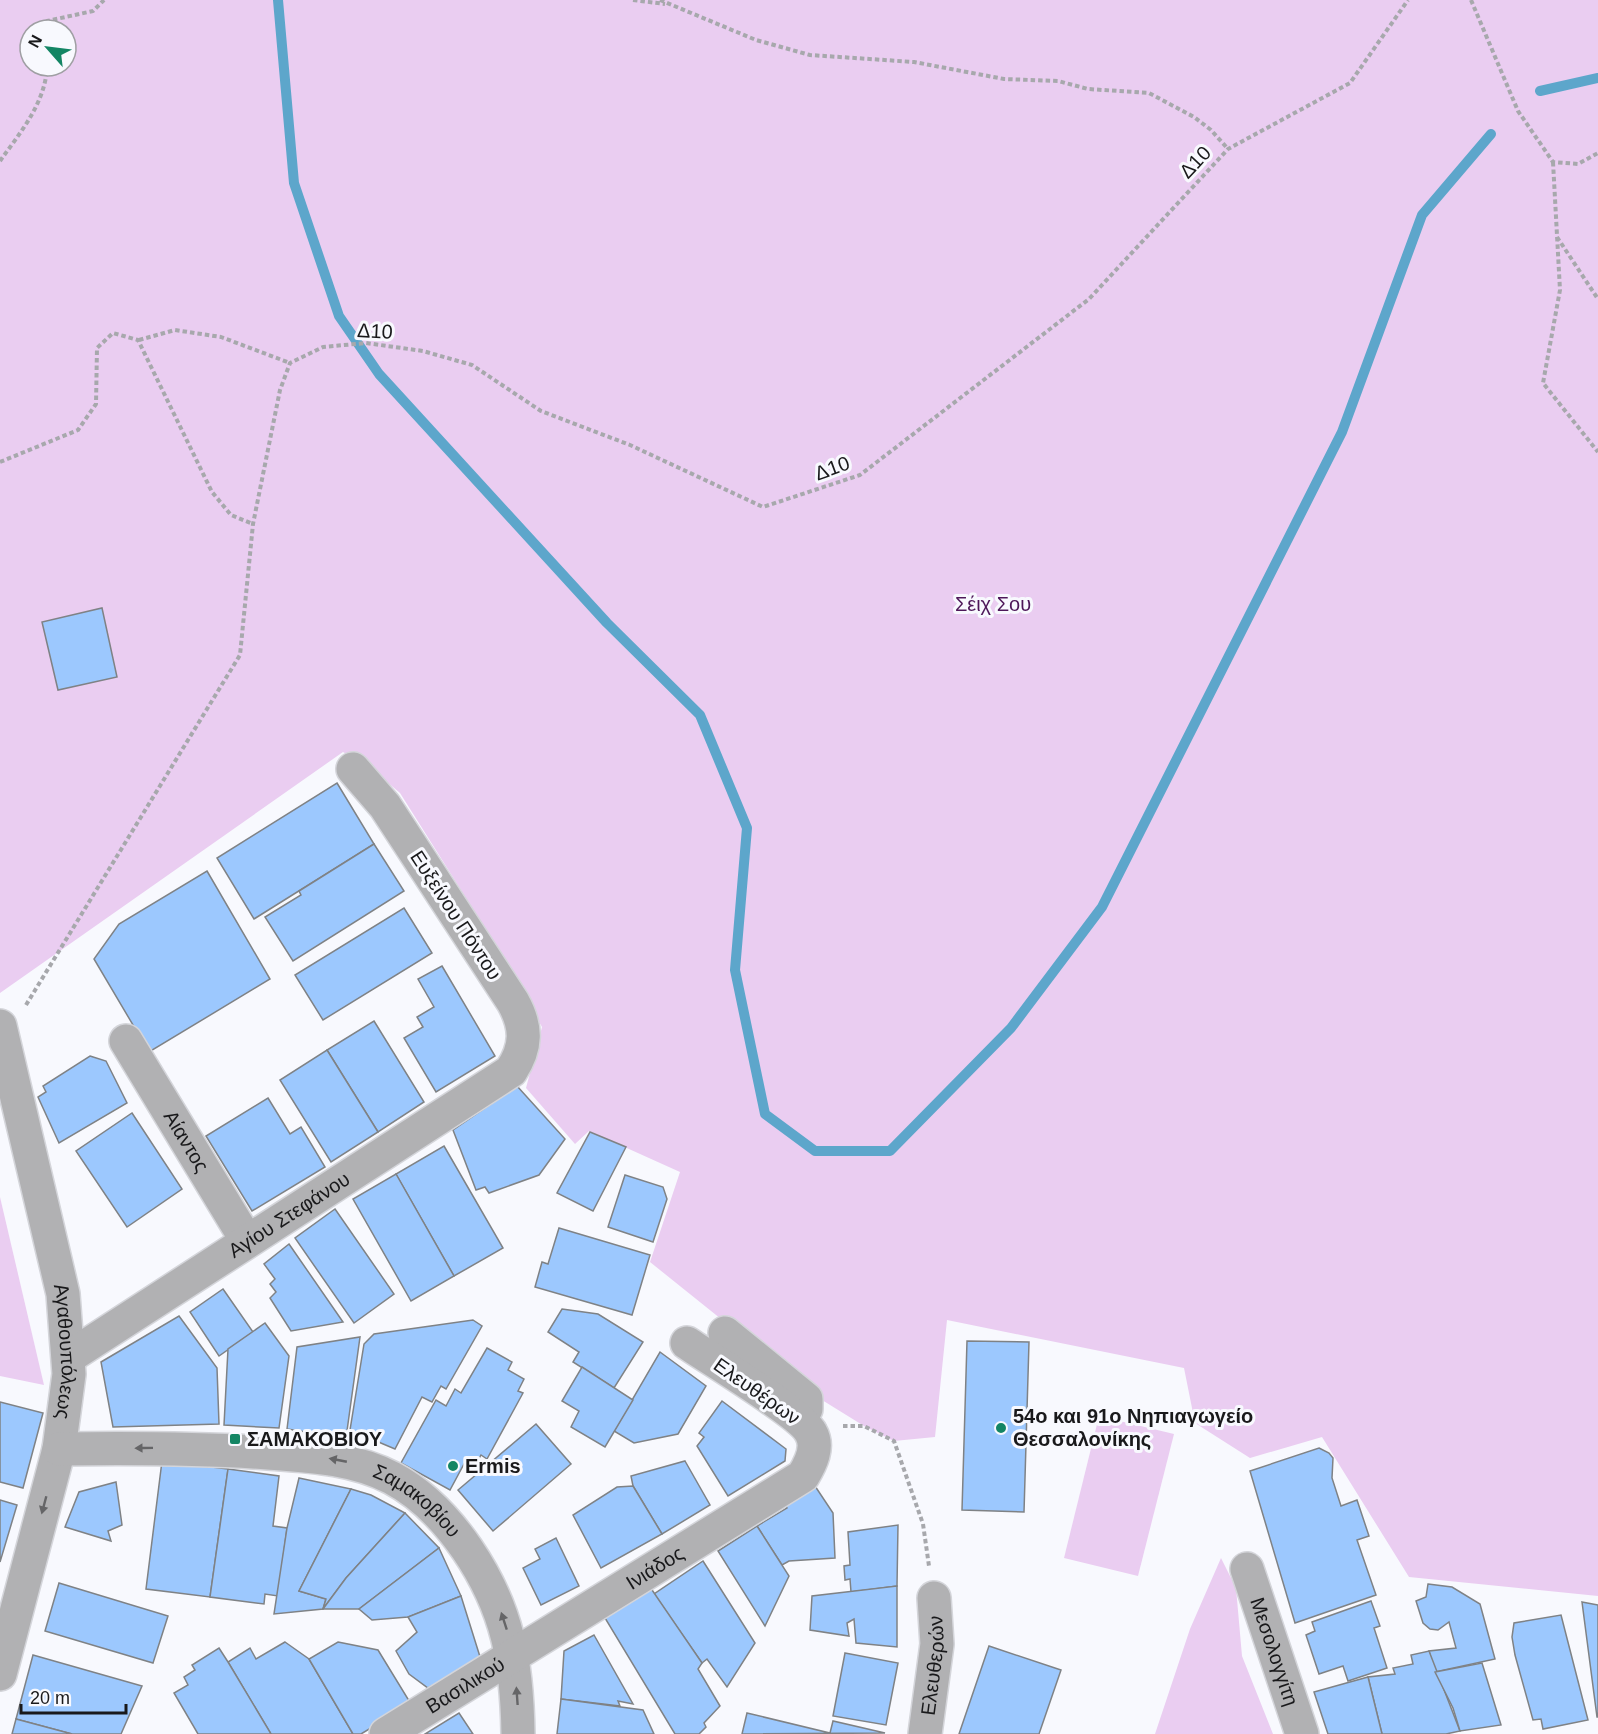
<svg xmlns="http://www.w3.org/2000/svg" width="1598" height="1734" font-family="Helvetica,sans-serif">
<rect width="100%" height="100%" fill="#f8f9fe"/>
<g fill="#eacdf1" fill-rule="evenodd">
<path d="M 0,0 L 1598,0 L 1598,1596 L 1409,1577 L 1322,1437 L 1250,1458 L 1195,1423 L 1184,1368 L 947,1320 L 935,1437 L 894,1441 L 864,1426 L 822,1400 L 650,1262 L 680,1172 L 589,1131 L 575,1144 L 526,1088 L 542,1027 L 483,925 L 400,793 L 374,771 L 343,752 L 0,993 ZM 30,30 L 66,30 L 66,66 L 30,66 Z"/>
<path d="M 0,1197 L 44,1385 L 0,1376 Z"/>
<path d="M 1099,1416 L 1174,1434 L 1138,1576 L 1064,1558 Z"/>
<path d="M 1221,1558 L 1236,1588 L 1242,1656 L 1273,1734 L 1155,1734 L 1190,1629 Z"/>
</g>
<g fill="none" stroke-linecap="round" stroke-linejoin="round">
<g stroke="#5da6cb" stroke-width="10">
<path d="M 278,0 L 294,183 L 339,316 L 379,374 L 607,623 L 700,715 L 747,828 L 735,970 L 765,1114 L 815,1151 L 890,1151 L 1011,1028 L 1102,907 L 1342,432 L 1422,215 L 1491,134"/>
<path d="M 1540,91 L 1598,78"/>
</g>
</g>
<g fill="#9cc8fe" stroke="#7f8285" stroke-width="1.5">
<path d="M 102,608 L 117,677 L 58,690 L 42,622 Z"/>
<path d="M 337,783 L 374,844 L 254,919 L 217,858 Z"/>
<path d="M 374,844 L 404,891 L 293,961 L 265,917 L 301,895 L 299,891 Z"/>
<path d="M 207,871 L 270,979 L 149,1052 L 94,959 L 119,924 Z"/>
<path d="M 404,908 L 432,953 L 323,1020 L 295,975 Z"/>
<path d="M 442,966 L 495,1056 L 436,1092 L 404,1038 L 423,1027 L 417,1017 L 434,1007 L 418,979 Z"/>
<path d="M 374,1021 L 424,1102 L 378,1132 L 327,1050 Z"/>
<path d="M 327,1050 L 378,1132 L 331,1162 L 280,1080 Z"/>
<path d="M 90,1056 L 106,1061 L 127,1103 L 59,1143 L 38,1097 L 46,1092 L 43,1086 Z"/>
<path d="M 517,1086 L 565,1139 L 539,1175 L 489,1193 L 485,1187 L 476,1190 L 453,1130 Z"/>
<path d="M 268,1098 L 290,1134 L 301,1127 L 325,1167 L 252,1211 L 206,1136 Z"/>
<path d="M 132,1113 L 182,1189 L 127,1227 L 76,1151 Z"/>
<path d="M 590,1132 L 626,1147 L 593,1211 L 557,1193 Z"/>
<path d="M 444,1146 L 503,1248 L 454,1276 L 396,1174 Z"/>
<path d="M 396,1174 L 454,1276 L 411,1301 L 353,1199 Z"/>
<path d="M 625,1175 L 663,1187 L 667,1199 L 653,1242 L 608,1227 Z"/>
<path d="M 335,1209 L 394,1294 L 354,1323 L 295,1238 Z"/>
<path d="M 559,1228 L 650,1255 L 632,1315 L 535,1287 L 542,1262 L 548,1264 Z"/>
<path d="M 289,1244 L 343,1322 L 291,1331 L 270,1298 L 276,1292 L 270,1284 L 275,1279 L 264,1264 Z"/>
<path d="M 223,1289 L 253,1332 L 219,1356 L 190,1312 Z"/>
<path d="M 562,1309 L 598,1314 L 643,1342 L 614,1388 L 573,1362 L 579,1352 L 548,1332 Z"/>
<path d="M 179,1316 L 217,1368 L 219,1424 L 113,1427 L 101,1362 Z"/>
<path d="M 473,1320 L 482,1326 L 446,1389 L 441,1386 L 432,1402 L 422,1397 L 395,1449 L 350,1430 L 364,1344 L 374,1334 Z"/>
<path d="M 265,1323 L 289,1356 L 279,1428 L 224,1425 L 228,1349 Z"/>
<path d="M 360,1337 L 346,1438 L 287,1429 L 297,1347 Z"/>
<path d="M 967,1341 L 1029,1342 L 1024,1512 L 962,1510 Z"/>
<path d="M 487,1348 L 512,1362 L 508,1370 L 524,1379 L 518,1391 L 523,1393 L 487,1459 L 481,1455 L 473,1469 L 464,1464 L 450,1490 L 401,1463 L 436,1400 L 446,1406 L 455,1389 L 461,1393 Z"/>
<path d="M 660,1352 L 706,1386 L 678,1434 L 634,1443 L 614,1431 Z"/>
<path d="M 582,1367 L 633,1400 L 605,1447 L 571,1427 L 579,1411 L 562,1401 Z"/>
<path d="M 722,1401 L 786,1449 L 785,1461 L 728,1496 L 697,1446 L 704,1437 L 699,1433 Z"/>
<path d="M 0,1402 L 43,1413 L 23,1488 L 0,1482 Z"/>
<path d="M 536,1424 L 571,1464 L 493,1531 L 458,1490 Z"/>
<path d="M 1319,1448 L 1329,1453 L 1333,1458 L 1332,1478 L 1341,1506 L 1357,1500 L 1369,1536 L 1357,1540 L 1376,1595 L 1295,1623 L 1250,1471 Z"/>
<path d="M 162,1461 L 228,1469 L 210,1597 L 146,1589 Z"/>
<path d="M 685,1461 L 710,1505 L 662,1534 L 633,1486 L 631,1476 Z"/>
<path d="M 228,1469 L 279,1476 L 273,1526 L 287,1528 L 278,1596 L 265,1594 L 264,1604 L 210,1597 Z"/>
<path d="M 299,1478 L 351,1489 L 299,1591 L 326,1599 L 323,1609 L 274,1614 L 287,1528 Z"/>
<path d="M 116,1482 L 122,1525 L 108,1531 L 111,1541 L 65,1527 L 79,1492 Z"/>
<path d="M 813,1483 L 833,1513 L 835,1558 L 789,1561 L 782,1565 L 757,1526 L 787,1508 L 784,1502 Z"/>
<path d="M 633,1486 L 662,1534 L 601,1568 L 573,1515 L 617,1487 Z"/>
<path d="M 351,1489 L 371,1495 L 405,1513 L 346,1578 L 323,1609 L 326,1599 L 299,1591 Z"/>
<path d="M 0,1500 L 17,1505 L 0,1562 Z"/>
<path d="M 405,1513 L 439,1548 L 359,1609 L 323,1609 L 346,1578 Z"/>
<path d="M 898,1525 L 897,1586 L 851,1592 L 850,1579 L 845,1580 L 844,1566 L 850,1565 L 848,1532 Z"/>
<path d="M 757,1526 L 789,1576 L 765,1626 L 718,1551 Z"/>
<path d="M 556,1538 L 579,1586 L 541,1605 L 523,1568 L 540,1559 L 535,1549 Z"/>
<path d="M 439,1548 L 461,1596 L 408,1617 L 372,1620 L 359,1609 Z"/>
<path d="M 703,1561 L 755,1643 L 727,1687 L 707,1659 L 702,1663 L 654,1594 Z"/>
<path d="M 59,1583 L 168,1616 L 153,1663 L 45,1631 Z"/>
<path d="M 1428,1584 L 1452,1587 L 1480,1604 L 1495,1659 L 1435,1672 L 1429,1651 L 1456,1648 L 1449,1622 L 1438,1630 L 1430,1629 L 1423,1623 L 1416,1601 L 1426,1597 Z"/>
<path d="M 897,1586 L 897,1647 L 856,1643 L 854,1619 L 847,1623 L 849,1636 L 810,1630 L 812,1596 Z"/>
<path d="M 650,1587 L 702,1663 L 698,1669 L 720,1706 L 704,1723 L 706,1727 L 699,1734 L 675,1734 L 605,1618 Z"/>
<path d="M 461,1596 L 481,1660 L 428,1688 L 409,1674 L 396,1651 L 417,1632 L 408,1617 Z"/>
<path d="M 1371,1601 L 1380,1626 L 1374,1628 L 1387,1668 L 1348,1681 L 1343,1666 L 1319,1674 L 1306,1635 L 1315,1631 L 1312,1622 Z"/>
<path d="M 1582,1602 L 1598,1605 L 1598,1717 L 1597,1717 Z"/>
<path d="M 1561,1615 L 1588,1720 L 1543,1729 L 1541,1719 L 1533,1720 L 1515,1655 L 1512,1637 L 1514,1623 Z"/>
<path d="M 594,1635 L 633,1704 L 618,1701 L 620,1706 L 561,1699 L 564,1651 Z"/>
<path d="M 285,1642 L 309,1659 L 353,1734 L 271,1734 L 228,1662 L 250,1648 L 256,1659 Z"/>
<path d="M 338,1642 L 378,1650 L 411,1704 L 361,1734 L 353,1734 L 309,1659 Z"/>
<path d="M 989,1646 L 1061,1670 L 1039,1734 L 959,1734 Z"/>
<path d="M 219,1648 L 228,1662 L 271,1734 L 198,1734 L 174,1693 L 188,1685 L 184,1677 L 195,1670 L 192,1665 Z"/>
<path d="M 1429,1651 L 1460,1731 L 1446,1734 L 1382,1734 L 1368,1677 L 1395,1674 L 1393,1668 L 1413,1664 L 1411,1655 Z"/>
<path d="M 845,1653 L 898,1663 L 886,1725 L 833,1716 Z"/>
<path d="M 33,1655 L 142,1686 L 121,1734 L 72,1734 L 16,1719 Z"/>
<path d="M 1482,1663 L 1501,1725 L 1460,1731 L 1453,1708 L 1435,1672 Z"/>
<path d="M 1368,1677 L 1382,1734 L 1328,1734 L 1314,1692 Z"/>
<path d="M 561,1699 L 643,1710 L 654,1734 L 557,1734 Z"/>
<path d="M 459,1713 L 473,1734 L 425,1734 Z"/>
<path d="M 747,1713 L 830,1733 L 833,1721 L 885,1733 L 742,1734 Z"/>
<path d="M 16,1719 L 72,1734 L 12,1734 Z"/>
</g>
<g fill="none" stroke-linecap="round" stroke-linejoin="round">
<g stroke="#d4d5da" stroke-width="36">
<g id="minor">
<path id="s1" d="M 0,1026 L 63,1294 L 69,1374 L 59,1449 L 0,1674"/>
<path id="s2" d="M 126,1041 L 247,1241"/>
<path d="M 725,1333 L 806,1399 L 806,1409"/>
<path id="s3" d="M 69,1357 L 511,1071 C 527,1047 527,1027 513,1002 L 385,806 L 353,769"/>
<path id="s4" d="M 59,1449 C 129,1448 198,1448 268,1453 C 310,1456 354,1458 392,1478 C 424,1495 447,1520 467,1549 C 508,1609 517,1663 518,1734"/>
<path id="s5" d="M 1247,1569 L 1302,1734"/>
<path id="s6" d="M 386,1734 L 803,1476 C 811,1463 819,1447 811,1433 C 802,1414 710,1359 687,1343"/>
<path id="s7" d="M 925,1734 L 937,1644 L 934,1598"/>
</g>
</g>
<g stroke="#a7a8ac" stroke-width="4" stroke-dasharray="4.5 3" stroke-linecap="butt">
<path d="M 633,0 L 665,4"/>
<path d="M 660,0 L 756,40 L 810,55 L 914,62 L 1004,79 L 1058,81 L 1088,89 L 1149,93 L 1194,117 L 1211,130 L 1228,149"/>
<path d="M 1471,0 L 1518,111 L 1553,162 L 1578,164 L 1598,153"/>
<path d="M 47,30 L 47,21 L 93,11 L 104,0"/>
<path d="M 0,161 C 20,133 46,102 47,66"/>
<path d="M 1553,162 L 1560,290 L 1543,383 L 1598,452"/>
<path d="M 1557,237 L 1598,299"/>
<path d="M 139,340 L 175,330 L 221,337 L 290,363"/>
<path d="M 0,462 L 78,430 L 96,404 L 97,348 L 113,333 L 138,340 L 212,492 L 231,515 L 253,524"/>
<path d="M 26,1005 L 240,655 L 253,524 L 280,390 L 290,363 L 323,347 L 366,343 L 423,351 L 472,365 L 541,411 L 630,445 L 763,507 L 860,475 L 1089,299 L 1228,149 L 1350,83 L 1408,0"/>
<path d="M 843,1426 L 864,1426 L 894,1441 L 923,1524 L 929,1566"/>
</g>
<use href="#minor" stroke="#b1b1b3" stroke-width="33"/>
</g>
<defs><path id="oneway-solid" d="M-6-.8H1V-3.2L6.5 0L1 3.2V.8H-6Z" transform="scale(1.5)"/></defs>
<g fill="#656567">
<use href="#oneway-solid" transform="translate(144 1448) rotate(179)"/>
<use href="#oneway-solid" transform="translate(338 1460) rotate(-169)"/>
<use href="#oneway-solid" transform="translate(44 1505) rotate(105)"/>
<use href="#oneway-solid" transform="translate(504 1621) rotate(-108)"/>
<use href="#oneway-solid" transform="translate(517 1696) rotate(-94)"/>
</g>
<g fill="#138564" stroke="#f8f9fe" stroke-width="2">
<circle cx="1001" cy="1428" r="6"/>
<rect x="229" y="1433" width="12" height="12" rx="3"/>
<circle cx="453" cy="1466" r="6"/>
</g>
<g text-anchor="middle" stroke-width="6" stroke-linejoin="round" paint-order="stroke">
<g font-size="20" fill="#19191b" stroke="#f8f9fe">
<text transform="translate(1195 162) rotate(-47)" y="7">Δ10</text>
<text transform="translate(375 331) rotate(3)" y="7">Δ10</text>
<text transform="translate(832 468) rotate(-20)" y="7">Δ10</text>
<text transform="translate(456 915) rotate(57)" y="7">Ευξείνου Πόντου</text>
<text dy="7" stroke="none"><textPath href="#s2" startOffset="117">Αίαντος</textPath></text>
<text dy="7" stroke="none"><textPath href="#s3" startOffset="262">Αγίου Στεφάνου</textPath></text>
<text dy="7" stroke="none"><textPath href="#s1" startOffset="333">Αγαθουπόλεως</textPath></text>
<text transform="translate(757 1391) rotate(35)" y="7">Ελευθέρων</text>
<text dy="7" stroke="none"><textPath href="#s4" startOffset="370">Σαμακοβίου</textPath></text>
<text dy="7" stroke="none"><textPath href="#s6" startOffset="316">Ινιάδος</textPath></text>
<text dy="7" stroke="none"><textPath href="#s5" startOffset="87">Μεσολογγίτη</textPath></text>
<text dy="7" stroke="none"><textPath href="#s7" startOffset="69">Ελευθερών</textPath></text>
<text dy="7" stroke="none"><textPath href="#s6" startOffset="93">Βασιλικού</textPath></text>
</g>
<g font-size="20" fill="#4d1759" stroke="#f8f9fe">
<text x="993" y="611">Σέιχ Σου</text>
</g>
<g font-size="20" font-weight="bold" fill="#19191b" stroke="#f8f9fe" text-anchor="start">
<text x="1013" y="1423">54ο και 91ο Νηπιαγωγείο<tspan x="1013" dy="23">Θεσσαλονίκης</tspan></text>
<text x="247" y="1446">ΣΑΜΑΚΟΒΙΟΥ</text>
<text x="465" y="1473">Ermis</text>
</g>
</g>
<g transform="translate(48 48) rotate(298)"><circle r="28" fill="#f8f9fe" stroke="#9f9fa3" stroke-width="1.5"/>
<path d="M0-4.5L10 22L0 15L-10 22Z" fill="#138564"/>
<text y="-9" font-size="16" font-weight="bold" text-anchor="middle" fill="#19191b">N</text>
</g>
<path d="M21 1704v9h105v-9" fill="none" stroke="#19191b" stroke-width="3"/>
<text x="30" y="1704" font-size="18" fill="#19191b" stroke="#f8f9fe" stroke-width="4.5" paint-order="stroke">20 m</text>
</svg>
